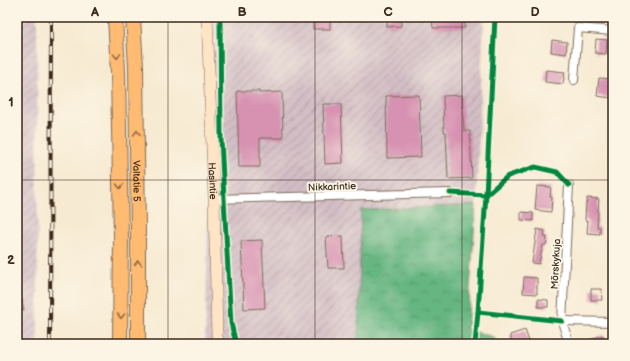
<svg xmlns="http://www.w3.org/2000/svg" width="630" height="361" font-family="'Balsamiq Sans',sans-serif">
<defs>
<pattern id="industrial-furrows" width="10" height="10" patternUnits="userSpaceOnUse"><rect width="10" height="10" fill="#d2bdc5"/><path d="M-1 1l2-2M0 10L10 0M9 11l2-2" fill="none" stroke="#ac9a9f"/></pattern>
<pattern id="forest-crowns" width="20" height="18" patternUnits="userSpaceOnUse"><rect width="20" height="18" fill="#66b681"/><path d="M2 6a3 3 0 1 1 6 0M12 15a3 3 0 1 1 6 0" fill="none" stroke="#559469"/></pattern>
</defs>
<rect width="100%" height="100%" fill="#fcf5e5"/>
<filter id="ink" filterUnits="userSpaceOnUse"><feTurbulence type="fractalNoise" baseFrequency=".025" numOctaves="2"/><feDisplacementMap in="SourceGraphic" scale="8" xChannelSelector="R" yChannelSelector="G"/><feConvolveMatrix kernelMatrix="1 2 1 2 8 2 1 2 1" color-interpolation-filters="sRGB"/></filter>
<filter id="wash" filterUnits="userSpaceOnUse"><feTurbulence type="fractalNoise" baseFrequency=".012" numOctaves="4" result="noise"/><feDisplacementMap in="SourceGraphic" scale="16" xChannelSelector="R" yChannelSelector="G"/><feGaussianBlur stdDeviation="0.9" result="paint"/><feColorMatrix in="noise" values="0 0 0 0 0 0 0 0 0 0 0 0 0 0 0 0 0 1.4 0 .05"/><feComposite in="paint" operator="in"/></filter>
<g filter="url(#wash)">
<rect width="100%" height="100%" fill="#f7ead2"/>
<g fill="url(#industrial-furrows)">
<path d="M 17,17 L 37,17 L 38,344 L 17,344 Z"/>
<path d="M 214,17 L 484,17 L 476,205 L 361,210 L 358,344 L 205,344 Z"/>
</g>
<path fill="url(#forest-crowns)" stroke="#507050" d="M 476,205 L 467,330 L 494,337 L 497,344 L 358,344 L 361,210 Z"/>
<g id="blocks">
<g fill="#d791b1">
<rect x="313" y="17" width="17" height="12"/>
<path d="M 387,17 L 401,17 L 401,26 L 387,27 Z"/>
<path d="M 432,17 L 464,17 L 465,28 L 433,28 Z"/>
<path d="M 596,39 L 607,40 L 606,54 L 595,53 Z"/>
<path d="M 552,40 L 567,42 L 566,54 L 551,52 Z"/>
<path d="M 546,70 L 565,72 L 563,84 L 545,82 Z"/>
<path d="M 599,78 L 613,79 L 611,98 L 597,96 Z"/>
<path d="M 237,91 L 259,91 L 259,93 L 282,92 L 283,138 L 260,138 L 260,167 L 239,167 Z"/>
<path d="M 419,95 L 421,157 L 387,158 L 386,96 Z"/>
<path d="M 462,95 L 464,131 L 470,131 L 472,178 L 448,179 L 446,132 L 444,132 L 443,96 Z"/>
<path d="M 323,104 L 341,104 L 343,163 L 325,164 Z"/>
<path d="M 537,186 L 551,187 L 550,197 L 552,197 L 551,212 L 535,210 Z"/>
<path d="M 587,198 L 599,199 L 597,227 L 600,227 L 600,234 L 587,233 L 588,221 L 585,220 L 586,202 L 587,202 Z"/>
<path d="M 521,212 L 533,213 L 533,221 L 521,220 Z"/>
<path d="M 537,229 L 545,231 L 544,237 L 547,237 L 546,245 L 543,245 L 539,264 L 532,263 Z"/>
<path d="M 343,236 L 344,268 L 328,268 L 326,237 Z"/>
<path d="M 262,240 L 265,308 L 244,309 L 241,241 Z"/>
<path d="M 524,277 L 537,278 L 537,294 L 523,293 Z"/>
<path d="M 20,289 L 24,310 L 17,311 L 17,290 Z"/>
<path d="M 591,289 L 601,289 L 602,300 L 591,300 Z"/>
<path d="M 538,299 L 548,300 L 548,307 L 538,307 Z"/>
<path d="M 525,330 L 530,344 L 515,344 L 514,342 L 512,343 L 510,335 Z"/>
<path d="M 603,335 L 607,344 L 581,344 L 581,343 Z"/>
</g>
</g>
</g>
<g filter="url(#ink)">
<use href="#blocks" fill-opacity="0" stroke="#7d6d5d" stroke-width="1"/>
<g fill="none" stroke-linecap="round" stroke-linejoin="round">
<g stroke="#7d6d5d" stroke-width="10">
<g id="street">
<path d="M 574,80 L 578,28 L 613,31"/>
<path d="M 214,199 L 450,193"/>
<path d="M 562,321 L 613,322"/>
<path d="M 569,344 L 562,321 L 569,185"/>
</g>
</g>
<g stroke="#7d6d5d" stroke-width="12">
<g id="secondary">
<path id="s1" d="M 207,17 L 214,199 L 217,337 L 219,344"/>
</g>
</g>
<g stroke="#7d6d5d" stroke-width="16">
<g id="highway">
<path d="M 115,17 L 118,72 L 121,237 L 120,344"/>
<path id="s2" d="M 133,17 L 136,67 L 138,229 L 138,344"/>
</g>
</g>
<use href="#street" stroke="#fff" stroke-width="8"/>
<use href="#secondary" stroke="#ffe4c6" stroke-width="11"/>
<use href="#highway" stroke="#ffbb71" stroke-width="14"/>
<g stroke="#3b2a1e" stroke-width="4">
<path id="rail" d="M 50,344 L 51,17"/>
</g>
<use href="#rail" stroke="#fcf5e5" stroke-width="2.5" stroke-dasharray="8" stroke-linecap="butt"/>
<g stroke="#fcf5e5" stroke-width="8">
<g id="cycleway">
<path d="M 220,17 L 221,138 L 224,199 L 231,323 L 236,344"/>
<path d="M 450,193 L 486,195 L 508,176 L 535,167 L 557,172 L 569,185"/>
<path d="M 478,312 L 562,321"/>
<path d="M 475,344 L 478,312 L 486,195 L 495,17"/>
</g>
</g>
<use href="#cycleway" stroke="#00873e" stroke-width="5"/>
</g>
<defs><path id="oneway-chevron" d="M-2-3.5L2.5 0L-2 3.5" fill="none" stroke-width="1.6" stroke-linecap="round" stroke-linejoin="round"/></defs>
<g stroke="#936b43">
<use href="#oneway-chevron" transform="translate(117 56) rotate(87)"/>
<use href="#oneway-chevron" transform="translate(137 133) rotate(-91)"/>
<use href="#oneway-chevron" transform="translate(120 186) rotate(89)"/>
<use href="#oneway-chevron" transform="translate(138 263) rotate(-90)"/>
<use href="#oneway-chevron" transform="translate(121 316) rotate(91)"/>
</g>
</g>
<path fill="none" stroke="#3b2a1e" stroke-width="1" stroke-opacity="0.55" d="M 168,17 L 168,344M 315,17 L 315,344M 462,17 L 462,344M 17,180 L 613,180"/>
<g text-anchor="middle" stroke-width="4" stroke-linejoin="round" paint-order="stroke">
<g font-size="10" fill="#3b2a1e" stroke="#fcf5e5">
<text dy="4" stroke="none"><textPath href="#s2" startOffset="164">Valtatie 5</textPath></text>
<text dy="4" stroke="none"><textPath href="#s1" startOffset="164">Hasintie</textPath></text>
<text transform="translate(332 186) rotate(-2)" y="4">Nikkarintie</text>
<text transform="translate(555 264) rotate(-87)" y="4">Mörskykuja</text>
</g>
</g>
<rect width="630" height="361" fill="none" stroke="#fcf5e5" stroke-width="44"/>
<rect x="22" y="22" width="586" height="317" fill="none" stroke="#3b2a1e" stroke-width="1.5"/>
<g font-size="13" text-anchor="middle" font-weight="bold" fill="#3b2a1e">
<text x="95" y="16">A</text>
<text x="242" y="16">B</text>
<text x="388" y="16">C</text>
<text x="535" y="16">D</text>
<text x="11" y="106">1</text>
<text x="11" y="264">2</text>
</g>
</svg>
